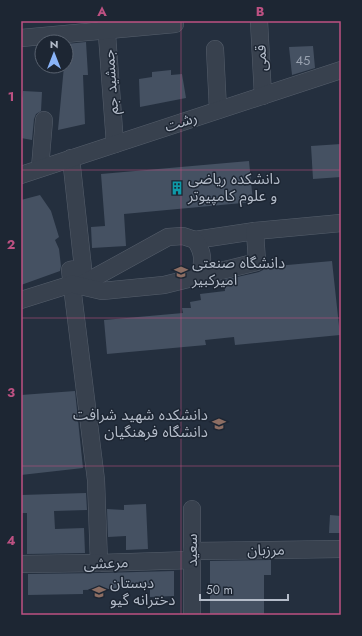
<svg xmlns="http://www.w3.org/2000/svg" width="362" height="636" font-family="Jost,'Noto Sans Arabic',sans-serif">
<rect width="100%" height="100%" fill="#242f3e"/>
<g fill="#455162">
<path d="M 86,42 L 88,75 L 83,75 L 85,124 L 58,130 L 64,66 L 66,66 L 66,44 Z"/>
<path d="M 313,46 L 315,68 L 292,75 L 289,47 Z"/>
<path d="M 171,70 L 171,75 L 182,74 L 186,98 L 140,107 L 139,79 L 152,77 L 152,72 Z"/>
<path d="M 23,91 L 42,92 L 41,111 L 36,114 L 34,119 L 32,140 L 21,138 L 21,106 Z"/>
<path d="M 341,144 L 341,177 L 313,179 L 311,146 Z"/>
<path d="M 249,161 L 253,202 L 124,214 L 126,246 L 92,248 L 91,227 L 105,226 L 101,174 Z"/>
<path d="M 40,195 L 51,211 L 59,237 L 55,240 L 59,249 L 61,266 L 60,271 L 21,285 L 21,200 Z"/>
<path d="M 332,261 L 340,335 L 235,345 L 234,337 L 205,340 L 206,345 L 107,354 L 104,320 L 183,313 L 182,308 L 191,308 L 190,302 L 201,300 L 200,294 L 225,291 L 224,280 L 259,272 L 263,270 L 265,267 Z"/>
<path d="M 75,391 L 83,468 L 21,475 L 21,395 Z"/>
<path d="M 86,493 L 87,510 L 54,511 L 55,529 L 84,528 L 85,553 L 27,554 L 27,513 L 22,513 L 21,495 Z"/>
<path d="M 146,504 L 148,549 L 126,550 L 126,536 L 108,537 L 107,509 L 124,510 L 124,505 Z"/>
<path d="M 330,515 L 341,516 L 341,533 L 329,533 Z"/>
<path d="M 271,560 L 271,575 L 264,575 L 264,615 L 210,615 L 210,561 Z"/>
<path d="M 174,571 L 174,596 L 150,597 L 150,588 L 83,590 L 83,594 L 28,595 L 28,574 L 99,573 Z"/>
</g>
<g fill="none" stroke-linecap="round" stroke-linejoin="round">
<g stroke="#565f6c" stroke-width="18">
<g id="minor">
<path d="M 106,21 L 115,144"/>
<path d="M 259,21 L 263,96"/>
<path d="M 21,38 L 175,24"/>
<path d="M 215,49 L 218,110"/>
<path d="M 71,158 L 83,268 L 70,270 L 96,480 L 99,563"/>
<path d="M 40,168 L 44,120"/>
<path d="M 21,175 L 341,70"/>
<path d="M 195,240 L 255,231"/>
<path d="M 79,286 L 168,237 L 183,236 L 195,240 C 204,253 203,260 200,276"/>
<path d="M 21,300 L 72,284 L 102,291 L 164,285 L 257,262 L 255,231 L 341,223"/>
<path d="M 192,509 L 192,615"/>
<path d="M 192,551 L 341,549"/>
<path d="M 21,564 L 99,563 L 192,560"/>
</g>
</g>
<use href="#minor" stroke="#38414e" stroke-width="17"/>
</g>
<path fill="none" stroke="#bd5182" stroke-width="1" stroke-opacity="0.55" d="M 181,21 L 181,615M 21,170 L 341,170M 21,318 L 341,318M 21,466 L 341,466"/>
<defs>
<g id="building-bare" transform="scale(1.08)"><path d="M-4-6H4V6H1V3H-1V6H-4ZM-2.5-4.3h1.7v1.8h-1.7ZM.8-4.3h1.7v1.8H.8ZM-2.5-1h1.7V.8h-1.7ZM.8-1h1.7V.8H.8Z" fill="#0f9aa8" stroke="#1d2633" stroke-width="2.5" paint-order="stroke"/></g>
<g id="university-bare" transform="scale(1.08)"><path d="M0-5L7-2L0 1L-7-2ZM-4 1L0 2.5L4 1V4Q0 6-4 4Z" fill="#8d6e63" stroke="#1d2633" stroke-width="2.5" paint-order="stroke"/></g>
<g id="school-bare" transform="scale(1.08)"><path d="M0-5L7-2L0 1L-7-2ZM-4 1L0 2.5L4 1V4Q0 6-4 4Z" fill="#8d6e63" stroke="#1d2633" stroke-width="2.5" paint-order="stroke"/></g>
</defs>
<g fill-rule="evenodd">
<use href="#building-bare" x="177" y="188"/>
<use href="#university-bare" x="181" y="272"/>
<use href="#university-bare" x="219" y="424"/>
<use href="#school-bare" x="99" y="592"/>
</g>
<g text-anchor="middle" stroke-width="3" stroke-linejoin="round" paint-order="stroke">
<g font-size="13" fill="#98a1af">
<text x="303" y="65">45</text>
</g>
<g font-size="15" fill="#b4bcc9" stroke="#1d2633">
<text transform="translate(261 58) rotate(-93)" y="5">قمی</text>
<text transform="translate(111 82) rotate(-94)" y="5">جمشید جم</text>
<text transform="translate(181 122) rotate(-18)" y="5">رشت</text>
<text transform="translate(192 550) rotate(-90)" y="5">سعید</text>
<text transform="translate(266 550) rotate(-1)" y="5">مرزبان</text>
<text transform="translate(106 563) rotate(-2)" y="5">مرعشی</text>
</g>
<g font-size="15" fill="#b4bcc9" stroke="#1d2633" text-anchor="start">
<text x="188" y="184">دانشکده ریاضی<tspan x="188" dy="17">و علوم کامپیوتر</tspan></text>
<text x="192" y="268">دانشگاه صنعتی<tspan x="192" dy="17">امیرکبیر</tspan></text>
<text x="208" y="420" text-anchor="end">دانشکده شهید شرافت<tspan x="208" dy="17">دانشگاه فرهنگیان</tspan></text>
<text x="110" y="588">دبستان<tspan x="110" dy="17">دخترانه گیو</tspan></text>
</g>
</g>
<rect width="362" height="636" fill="none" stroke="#1d2633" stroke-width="44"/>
<g transform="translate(54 54)"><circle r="19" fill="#1d2633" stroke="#59626f"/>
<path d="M0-3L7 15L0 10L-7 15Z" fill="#8ab4f8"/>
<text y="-6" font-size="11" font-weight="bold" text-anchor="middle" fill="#b4bcc9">N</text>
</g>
<path d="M200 594v6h88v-6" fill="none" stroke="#b4bcc9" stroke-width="2"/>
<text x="206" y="594" font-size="12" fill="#b4bcc9" stroke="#1d2633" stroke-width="3" paint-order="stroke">50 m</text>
<rect x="22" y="22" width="318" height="592" fill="none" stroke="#bd5182" stroke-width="1.5"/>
<g font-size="13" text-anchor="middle" font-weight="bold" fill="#bd5182">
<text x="102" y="16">A</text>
<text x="260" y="16">B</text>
<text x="11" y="101">1</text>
<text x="11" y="249">2</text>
<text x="11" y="397">3</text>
<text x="11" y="545">4</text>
</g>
</svg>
